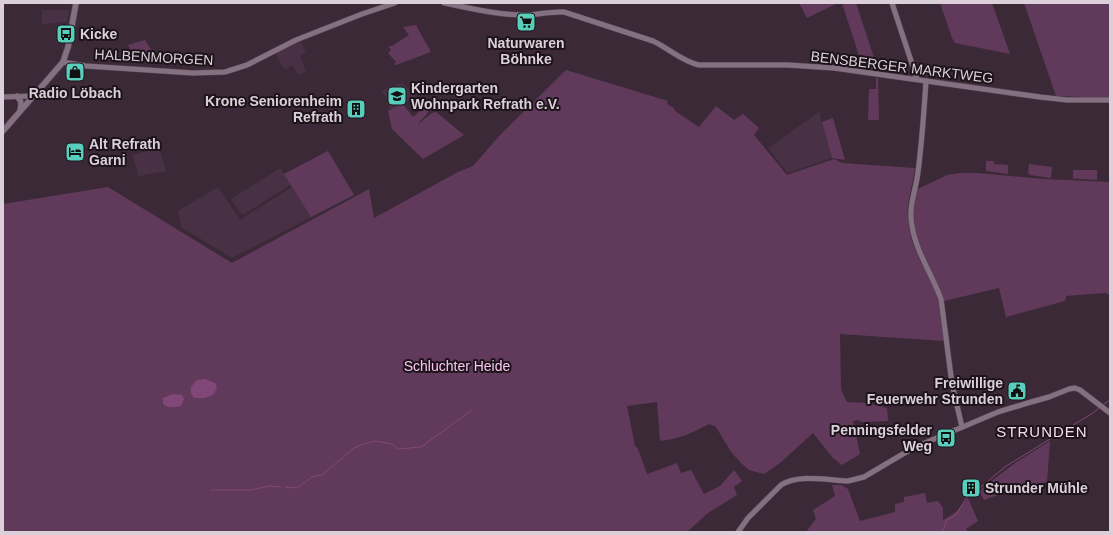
<svg xmlns="http://www.w3.org/2000/svg" width="1113" height="535" font-family="Arial,sans-serif">
<rect width="100%" height="100%" fill="#3b2937"/>
<g fill="#483144">
<path d="M 42,10 L 69,10 L 67,22 L 42,24 Z"/>
<path d="M 301,41 L 306,52 L 300,56 L 306,71 L 299,75 L 292,65 L 285,70 L 275,53 Z"/>
<path d="M 402,83 L 417,96 L 403,104 L 410,112 L 388,111 L 390,110 L 389,100 L 381,91 Z"/>
<path d="M 819,112 L 832,158 L 788,173 L 768,148 Z"/>
<path d="M 159,148 L 166,171 L 139,176 L 132,155 Z"/>
<path d="M 328,151 L 354,195 L 232,258 L 181,227 L 178,211 L 218,187 L 240,220 L 292,187 L 290,185 L 244,214 L 240,213 L 231,199 L 280,168 L 284,174 Z"/>
</g>
<g fill="#613a5b">
<path d="M 799,3 L 838,3 L 807,18 Z"/>
<path d="M 842,3 L 856,3 L 878,70 L 863,68 Z"/>
<path d="M 940,3 L 992,3 L 1010,54 L 955,43 L 952,38 Z"/>
<path d="M 1024,3 L 1110,3 L 1110,98 L 1056,96 Z"/>
<path d="M 416,25 L 431,52 L 396,65 L 394,64 L 396,62 L 388,53 L 391,50 L 388,46 L 392,46 L 409,35 L 403,27 Z"/>
<path d="M 145,40 L 152,51 L 135,57 L 128,45 Z"/>
<path d="M 566,70 L 668,101 L 667,104 L 674,108 L 675,111 L 699,127 L 716,106 L 734,120 L 743,114 L 759,128 L 754,135 L 787,175 L 834,159 L 842,163 L 915,168 C 913,186 906,201 908,219 C 910,250 927,269 937,296 C 942,310 943,326 944,341 L 840,334 L 841,390 L 847,402 L 866,403 L 887,408 L 888,421 L 861,422 L 858,420 L 853,421 L 860,454 L 842,465 L 833,458 L 813,433 L 780,463 L 764,474 L 749,470 L 742,464 L 731,452 L 716,427 L 709,424 C 692,433 680,439 660,441 L 657,402 L 627,406 L 635,446 L 638,449 L 647,474 L 677,463 L 681,473 L 691,470 L 704,494 L 720,486 L 734,470 L 742,481 L 734,487 L 737,495 L 708,513 L 687,532 L 3,532 L 3,204 L 108,187 L 232,263 L 369,189 L 374,218 L 458,172 L 473,166 L 500,135 Z"/>
<path d="M 876,78 L 878,78 L 879,120 L 868,120 L 869,89 L 876,89 Z"/>
<path d="M 402,104 L 413,117 L 428,104 L 430,106 C 430,113 423,118 419,122 L 419,123 L 432,113 L 436,112 L 464,135 L 423,159 L 392,129 L 388,111 Z"/>
<path d="M 833,118 L 845,160 L 832,158 L 822,122 Z"/>
<path d="M 328,151 L 354,195 L 311,217 L 284,174 Z"/>
<path d="M 986,161 L 994,161 L 994,164 L 1008,165 L 1008,174 L 986,171 Z"/>
<path d="M 1029,164 L 1052,167 L 1051,178 L 1030,175 L 1028,173 Z"/>
<path d="M 1073,170 L 1097,170 L 1097,180 L 1067,178 L 1073,178 Z"/>
<path d="M 961,173 L 978,173 L 1044,179 L 1110,182 L 1110,295 L 1105,293 L 1066,296 L 1065,301 L 1006,317 L 999,288 L 944,301 C 929,260 906,236 916,190 L 947,175 Z"/>
<path d="M 1050,441 L 1047,482 L 1006,492 L 984,500 L 979,491 L 1015,463 Z"/>
<path d="M 832,485 L 841,485 L 848,489 L 860,521 L 895,512 L 895,504 L 904,502 L 904,497 L 925,493 L 927,503 L 938,501 L 943,508 L 943,520 L 956,512 L 968,498 L 978,521 L 966,529 L 968,532 L 806,532 L 816,519 L 813,510 L 835,496 Z"/>
</g>
<g fill="#824779">
<path d="M 205,379 L 215,383 L 217,387 L 214,394 L 205,398 L 194,398 L 191,393 L 191,387 L 197,380 Z"/>
<path d="M 173,394 L 182,395 L 184,399 L 181,406 C 175,408 168,408 163,404 L 163,398 Z"/>
</g>
<g fill="none" stroke-linecap="round" stroke-linejoin="round">
<g stroke="#824779" stroke-width="1">
<path d="M 1103,405 L 1110,400"/>
<path d="M 285,487 L 297,488 L 312,477 L 322,475 L 354,448 L 364,444 L 375,441 L 392,444 L 398,449 L 421,447 L 472,410"/>
<path d="M 211,490 L 251,490 L 269,486 L 281,487"/>
<path d="M 941,532 L 944,528 L 947,520 L 956,515 L 966,498 L 976,491 L 1006,466 L 1093,413 L 1099,408"/>
</g>
<g stroke="#554653" stroke-width="6">
<g id="tertiary">
<path d="M 444,3 C 470,8 497,15 524,15 C 537,15 550,11 564,12 L 653,41 C 668,48 683,62 699,65 L 788,65 L 834,68 L 1040,97 L 1067,100 L 1110,100"/>
<path d="M 892,3 L 917,79"/>
<path d="M 63,62 L 86,66 L 193,73 L 225,72 L 247,65 L 296,40 L 362,14 L 395,3"/>
<path d="M 926,81 C 924,111 922,142 918,172 C 916,191 908,205 912,226 C 916,252 932,274 941,299 L 952,384 L 962,427"/>
<path d="M 17,96 L 21,102 L 20,110"/>
<path d="M 3,97 L 33,96"/>
<path d="M 738,532 L 748,518 L 781,485 C 798,474 828,480 848,481 L 864,477 L 913,448 L 998,412 L 1031,402 L 1049,397 L 1069,389 L 1075,388 L 1080,390 L 1110,413"/>
</g>
</g>
<g stroke="#554653" stroke-width="7">
<path id="secondary" d="M 3,131 L 63,62 L 68,47 L 76,3"/>
</g>
<use href="#tertiary" stroke="#857081" stroke-width="5"/>
<use href="#secondary" stroke="#857081" stroke-width="5.5"/>
</g>
<defs>
<g id="supermarket-square" transform="scale(1)"><rect x="-9" y="-9" width="18" height="18" rx="4" fill="#5acebd" stroke="#1d141b"/><path d="M-6-5.5h2.5l.6 2H6L4.5 2H-2.5L-4.4-4H-6ZM-1.5 3.2a1.3 1.3 0 1 0 .1 0ZM3 3.2a1.3 1.3 0 1 0 .1 0Z" fill="#111"/></g>
<g id="bus-square" transform="scale(1)"><rect x="-9" y="-9" width="18" height="18" rx="4" fill="#5acebd" stroke="#1d141b"/><path d="M-5-6H5V4H4V6H2V4H-2V6H-4V4H-5ZM-3.5-4V0h7V-4ZM-3.5 1.2v1.5H-2V1.2ZM2 1.2v1.5H3.5V1.2Z" fill="#111"/></g>
<g id="shop-square" transform="scale(1)"><rect x="-9" y="-9" width="18" height="18" rx="4" fill="#5acebd" stroke="#1d141b"/><path d="M-5-2.5h2.3a2.7 3.5 0 0 1 5.4 0H5L5.5 6h-11ZM-1.5-2.5h3a1.5 2.3 0 0 0-3 0Z" fill="#111"/></g>
<g id="school-square" transform="scale(1)"><rect x="-9" y="-9" width="18" height="18" rx="4" fill="#5acebd" stroke="#1d141b"/><path d="M0-5L7-2L0 1L-7-2ZM-4 1L0 2.5L4 1V4Q0 6-4 4Z" fill="#111"/></g>
<g id="building-square" transform="scale(1)"><rect x="-9" y="-9" width="18" height="18" rx="4" fill="#5acebd" stroke="#1d141b"/><path d="M-4-6H4V6H1V3H-1V6H-4ZM-2.5-4.3h1.7v1.8h-1.7ZM.8-4.3h1.7v1.8H.8ZM-2.5-1h1.7V.8h-1.7ZM.8-1h1.7V.8H.8Z" fill="#111"/></g>
<g id="hotel-square" transform="scale(1)"><rect x="-9" y="-9" width="18" height="18" rx="4" fill="#5acebd" stroke="#1d141b"/><path d="M-6-4.5h1.5V1H6V5H4.5V3h-9V5H-6ZM-4 0a1.8 1.8 0 1 1 3.6 0ZM.5 0V-2.5h3Q6-2.5 6 0Z" fill="#111"/></g>
<g id="civic-square" transform="scale(1)"><rect x="-9" y="-9" width="18" height="18" rx="4" fill="#5acebd" stroke="#1d141b"/><path d="M-.6-6.5H3V-4.5H.6V-3L4-1V1h2V6H-6V1h2V-1L-.6-3ZM-1.2 2.5V6h2.4V2.5Z" fill="#111"/></g>
</defs>
<g fill-rule="evenodd">
<use href="#supermarket-square" x="526" y="22"/>
<use href="#bus-square" x="66" y="34"/>
<use href="#shop-square" x="75" y="72"/>
<use href="#school-square" x="397" y="96"/>
<use href="#building-square" x="356" y="109"/>
<use href="#hotel-square" x="75" y="152"/>
<use href="#civic-square" x="1017" y="391"/>
<use href="#bus-square" x="946" y="438"/>
<use href="#building-square" x="971" y="488"/>
</g>
<g text-anchor="middle" stroke-width="4" stroke-linejoin="round" paint-order="stroke">
<g font-size="14" font-weight="bold" fill="#dbd0d9" stroke="#1d141b" text-anchor="start">
<text x="80" y="39">Kicke</text>
<text x="526" y="48" text-anchor="middle">Naturwaren<tspan x="526" dy="16">Böhnke</tspan></text>
<text x="411" y="93">Kindergarten<tspan x="411" dy="16">Wohnpark Refrath e.V.</tspan></text>
<text x="75" y="98" text-anchor="middle">Radio Löbach</text>
<text x="342" y="106" text-anchor="end">Krone Seniorenheim<tspan x="342" dy="16">Refrath</tspan></text>
<text x="89" y="149">Alt Refrath<tspan x="89" dy="16">Garni</tspan></text>
<text x="1003" y="388" text-anchor="end">Freiwillige<tspan x="1003" dy="16">Feuerwehr Strunden</tspan></text>
<text x="932" y="435" text-anchor="end">Penningsfelder<tspan x="932" dy="16">Weg</tspan></text>
<text x="985" y="493">Strunder Mühle</text>
</g>
<g font-size="14" fill="#dbd0d9" stroke="#1d141b">
<text transform="translate(154 57) rotate(3)" y="5">HALBENMORGEN</text>
<text transform="translate(902 67) rotate(7)" y="5">BENSBERGER MARKTWEG</text>
</g>
<g font-size="14" fill="#fac5f0" stroke="#1d141b">
<text x="457" y="371">Schluchter Heide</text>
</g>
<g font-size="15" letter-spacing="1" fill="#f4dcef" stroke="#1d141b">
<text x="1042" y="437">STRUNDEN</text>
</g>
</g>
<rect width="1113" height="535" fill="none" stroke="#dbd0d9" stroke-width="8"/>
</svg>
